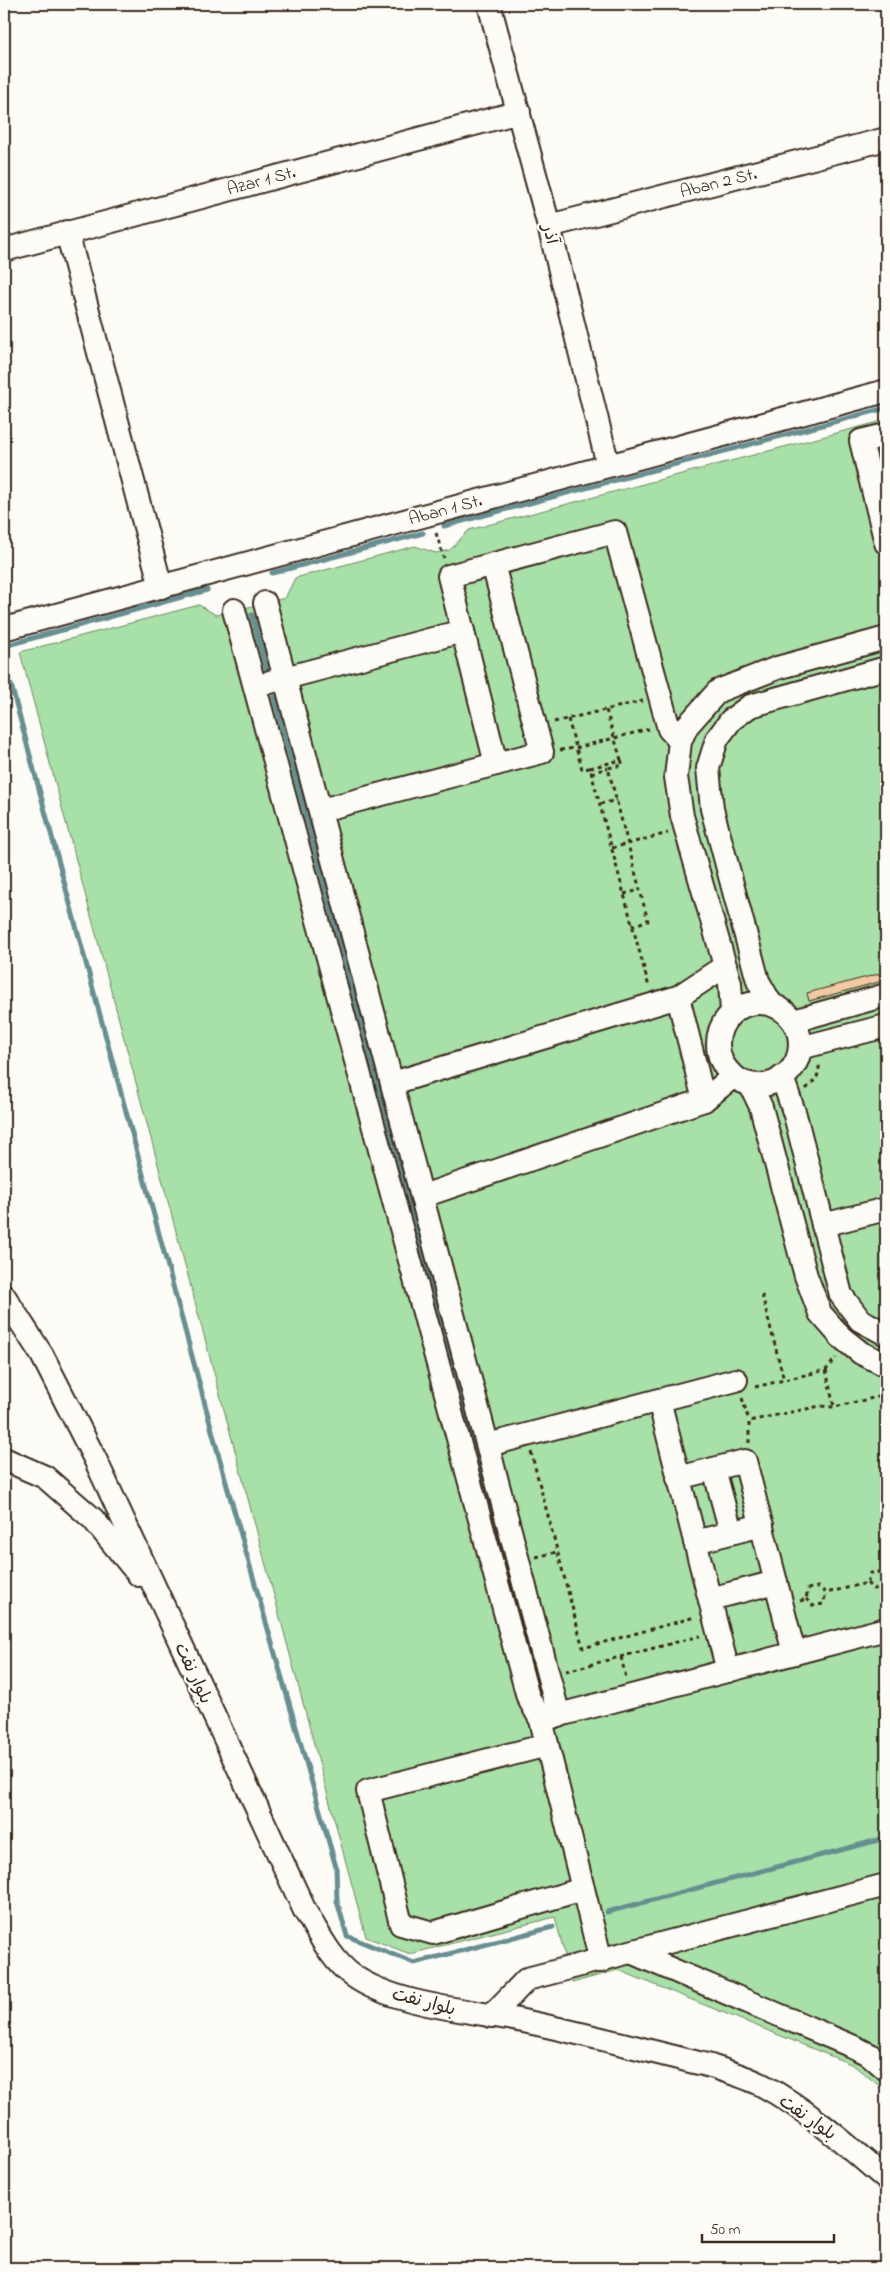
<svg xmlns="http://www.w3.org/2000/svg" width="890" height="2272" font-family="'Indie Flower','Playpen Sans Arabic',sans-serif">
<rect width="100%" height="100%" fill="#fdfcf7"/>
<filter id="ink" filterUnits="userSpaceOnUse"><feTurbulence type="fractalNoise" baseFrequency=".02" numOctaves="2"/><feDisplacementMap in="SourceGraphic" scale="10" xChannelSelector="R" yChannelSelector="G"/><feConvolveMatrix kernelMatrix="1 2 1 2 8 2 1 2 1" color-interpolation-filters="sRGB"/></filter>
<g filter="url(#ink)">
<path fill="#a7e1a7" stroke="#718662" d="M 886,420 L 886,2091 L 853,2065 L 618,1970 L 572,1983 L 555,1917 L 410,1954 L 366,1937 L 20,652 L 199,605 L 216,615 L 285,598 L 295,578 L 415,546 L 436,553 L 450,550 L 469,530 Z"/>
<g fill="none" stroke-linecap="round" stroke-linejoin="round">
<g stroke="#668f91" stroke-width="5">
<path d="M 444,526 L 886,408"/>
<path d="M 272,573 L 423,533"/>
<path d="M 252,615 L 268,675"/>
<path d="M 4,646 L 207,590"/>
<path d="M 4,674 L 6,676"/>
<path d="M 11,685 L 227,1486 L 336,1867 L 337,1901 L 347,1936 L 414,1963 L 553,1927"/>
<path d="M 274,697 L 515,1592"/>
<path d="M 607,1912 L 886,1838"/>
</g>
</g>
<path fill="#f3c9a2" stroke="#3b2a1e" d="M 886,972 L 886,980 L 809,1001 L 807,993 Z"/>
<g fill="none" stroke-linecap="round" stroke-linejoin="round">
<g stroke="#3b2a1e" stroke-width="26">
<g id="minor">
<path d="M 489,4 L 549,226 L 608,465"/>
<path d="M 549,226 L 886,139"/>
<path d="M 67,232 L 161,587"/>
<path d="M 4,250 L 519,112"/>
<path d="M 886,435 L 861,441 L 886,543"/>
<path d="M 493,564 L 542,752 L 496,764 L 449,576 L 615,532 L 669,729 L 680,741"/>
<path d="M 265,603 L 559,1716"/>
<path d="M 234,610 L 528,1697 L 541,1720 L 601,1961"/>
<path d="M 4,629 L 886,391"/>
<path d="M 270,682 L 463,631"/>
<path d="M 321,810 L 496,764"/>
<path d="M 678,997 L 704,1100"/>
<circle cx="759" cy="1044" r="41"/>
<path d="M 771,1004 L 758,981 L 712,809 L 708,768 L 717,739 L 731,720 L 750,706 L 886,668"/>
<path d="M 732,1012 L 730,983 L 682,816 L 676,777 L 680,741 L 687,726 L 718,691 L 777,668 L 886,638"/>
<path d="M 793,1021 L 886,995"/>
<path d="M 800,1048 L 886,1026"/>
<path d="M 782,1077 L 795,1115 L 841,1295 L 860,1320 L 886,1334"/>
<path d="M 393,1083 L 678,997 L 725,966"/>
<path d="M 750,1084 L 761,1107 L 806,1276 L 820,1313 L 841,1337 L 861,1353 L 886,1365"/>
<path d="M 423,1196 L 704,1100 L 734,1076"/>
<path d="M 823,1225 L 886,1209"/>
<path d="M 4,1296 L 42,1355 L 95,1459 L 305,1911 C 318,1932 331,1960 352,1975 C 390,2003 462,2010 508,2018 C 576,2031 644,2050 711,2066 C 728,2072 747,2077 762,2085 C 808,2110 847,2145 886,2179"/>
<path d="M 659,1400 L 728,1671"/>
<path d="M 488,1445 L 736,1380"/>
<path d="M 4,1459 L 45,1477 L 93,1519 L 139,1575"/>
<path d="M 714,1469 L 731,1532"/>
<path d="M 678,1478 L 745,1461 L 794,1653"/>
<path d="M 695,1542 L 762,1525"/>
<path d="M 710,1599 L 776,1582"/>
<path d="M 544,1719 L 886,1629"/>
<path d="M 547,1745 L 368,1791 L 401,1924 L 433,1933 L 583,1889"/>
<path d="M 633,1953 L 854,2047 L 870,2055 L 886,2069"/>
<path d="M 491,2016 L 527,1979 L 886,1885"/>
</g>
</g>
<g stroke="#3b2a1e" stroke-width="3" stroke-dasharray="4 4" stroke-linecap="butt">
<path d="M 436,533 L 444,558"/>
<path d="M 568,719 L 582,769 L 590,768 L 649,987"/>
<path d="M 554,722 L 643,701"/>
<path d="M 560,750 L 576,748 L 649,729"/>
<path d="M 621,760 L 623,765 L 608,768 L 648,921 L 632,925"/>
<path d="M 590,768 L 621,760 L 606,710"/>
<path d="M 591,773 L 608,768"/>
<path d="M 600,804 L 617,800"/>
<path d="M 612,848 L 668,833"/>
<path d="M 624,894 L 640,890"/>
<path d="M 806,1089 L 817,1078 L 820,1063"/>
<path d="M 762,1295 L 784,1380"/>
<path d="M 826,1370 L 834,1407"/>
<path d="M 755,1387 L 826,1370 L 836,1358"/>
<path d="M 742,1398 L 749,1421"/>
<path d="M 749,1443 L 749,1421 L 820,1406 L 834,1407 L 886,1395"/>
<path d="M 531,1452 L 583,1648 L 695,1617"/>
<path d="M 536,1557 L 557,1552"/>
<path d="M 867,1583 L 873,1589 L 883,1587 L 886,1578"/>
<path d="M 806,1599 L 813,1606 L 823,1604 L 826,1593"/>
<path d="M 800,1601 L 806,1599 L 808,1589 L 818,1587 L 826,1593 L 867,1583 L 870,1573 L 879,1572 L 886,1578"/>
<path d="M 621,1657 L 626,1678"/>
<path d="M 566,1671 L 700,1636"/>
</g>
<use href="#minor" stroke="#fdfcf7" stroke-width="22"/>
</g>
</g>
<g text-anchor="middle" stroke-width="4.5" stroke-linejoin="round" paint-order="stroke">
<g font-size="18" fill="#3b2a1e" stroke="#fdfcf7">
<text transform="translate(261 180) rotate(-15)" y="6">Azar 1 St.</text>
<text transform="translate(718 182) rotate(-14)" y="6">Aban 2 St.</text>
<text transform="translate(551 234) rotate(76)" y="6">آذر</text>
<text transform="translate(445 509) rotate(-15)" y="6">Aban 1 St.</text>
<text transform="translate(194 1673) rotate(65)" y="6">بلوار نفت</text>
<text transform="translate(424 2001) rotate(15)" y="6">بلوار نفت</text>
<text transform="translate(808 2117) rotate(35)" y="6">بلوار نفت</text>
</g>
</g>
<rect width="890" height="2272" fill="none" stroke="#fdfcf7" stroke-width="20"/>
<rect x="10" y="10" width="870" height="2252" fill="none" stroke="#3b2a1e" stroke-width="2" filter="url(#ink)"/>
<path d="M702 2234v8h132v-8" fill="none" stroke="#3b2a1e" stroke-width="2.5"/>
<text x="710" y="2234" font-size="15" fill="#3b2a1e" stroke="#fdfcf7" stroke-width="4" paint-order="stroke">50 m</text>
</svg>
